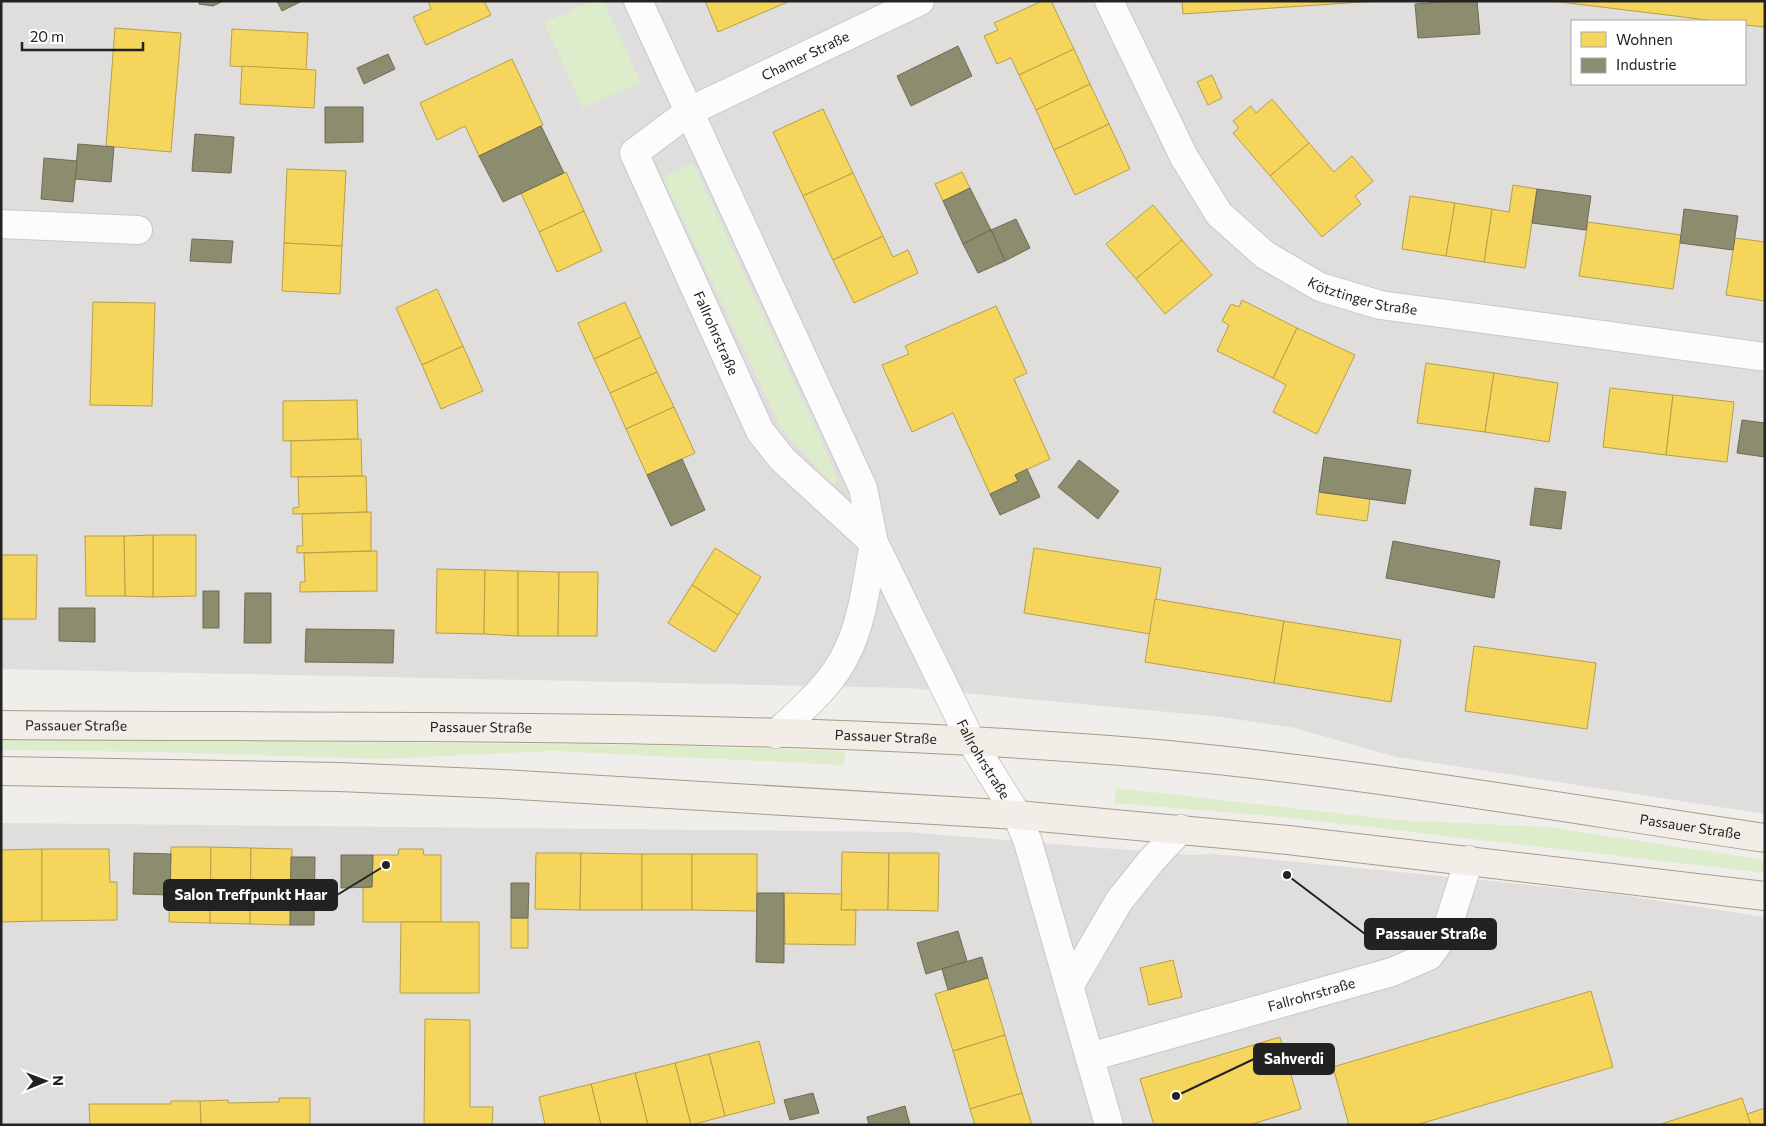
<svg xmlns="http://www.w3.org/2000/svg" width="1766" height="1126" font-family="Commissioner,sans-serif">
<rect width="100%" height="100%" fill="#f0eeeb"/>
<g fill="#dfdedc" fill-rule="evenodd">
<path d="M 1,1 L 1765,1 L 1765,814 L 1396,757 L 1295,728 L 1222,717 L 909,688 L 1,669 ZM 1572,21 L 1745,21 L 1745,84 L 1572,84 Z"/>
<path d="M 1,823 L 906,832 L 1191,855 L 1214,854 L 1483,880 L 1621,895 L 1765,917 L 1765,1125 L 1,1125 Z"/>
</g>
<g fill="#ddeccb">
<path d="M 591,1 L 603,1 L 641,82 L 583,108 L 544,23 Z"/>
<path d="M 693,163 L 824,447 L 838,481 L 833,484 L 788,437 L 779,424 L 663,177 Z"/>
<path d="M 1,739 L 651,745 L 845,751 L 844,765 L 553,751 L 382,759 L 156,752 L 1,750 Z"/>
<path d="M 1116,788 L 1397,820 L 1547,827 L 1765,860 L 1765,873 L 1292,818 L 1114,803 Z"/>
</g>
<g fill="#f6d55c" stroke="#b69f4b">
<path d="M 428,1 L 484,1 L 491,15 L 426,45 L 413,17 L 431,9 Z"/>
<path d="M 705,1 L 790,1 L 718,32 Z"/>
<path d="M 1042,1 L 1051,1 L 1074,49 L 1019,75 L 1011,58 L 997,64 L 984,36 L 998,30 L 994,23 Z"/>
<path d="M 1182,1 L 1378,1 L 1183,14 Z"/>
<path d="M 1552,1 L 1765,1 L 1765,27 L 1745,25 L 1745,21 L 1716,21 Z"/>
<path d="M 115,28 L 181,33 L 171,152 L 106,146 Z"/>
<path d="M 232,29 L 308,33 L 306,70 L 230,66 Z"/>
<path d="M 1074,49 L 1090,84 L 1036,110 L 1019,75 Z"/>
<path d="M 512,59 L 543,125 L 479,156 L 465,126 L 437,140 L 420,103 Z"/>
<path d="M 242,66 L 316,70 L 314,108 L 240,104 Z"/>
<path d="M 1212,75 L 1222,98 L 1208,105 L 1197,82 Z"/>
<path d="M 1090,84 L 1109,124 L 1054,150 L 1036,110 Z"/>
<path d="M 1272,99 L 1309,143 L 1270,176 L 1233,133 L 1239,128 L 1233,121 L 1251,106 L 1256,113 Z"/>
<path d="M 823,109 L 853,173 L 803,196 L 773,132 Z"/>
<path d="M 1109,124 L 1130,169 L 1075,195 L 1054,150 Z"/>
<path d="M 1309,143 L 1334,172 L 1352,156 L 1373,181 L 1355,196 L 1361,204 L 1322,237 L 1270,176 Z"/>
<path d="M 287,169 L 346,171 L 342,246 L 284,243 Z"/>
<path d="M 566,172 L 584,211 L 539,232 L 521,193 Z"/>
<path d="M 962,172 L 970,188 L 943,201 L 935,184 Z"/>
<path d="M 853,173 L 883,236 L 833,260 L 803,196 Z"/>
<path d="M 1513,185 L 1537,189 L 1525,268 L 1484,262 L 1492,209 L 1509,212 Z"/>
<path d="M 1410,196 L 1455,203 L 1446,256 L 1402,249 Z"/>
<path d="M 1455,203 L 1492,209 L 1484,262 L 1446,256 Z"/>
<path d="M 1153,205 L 1182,240 L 1136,279 L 1106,244 Z"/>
<path d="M 584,211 L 602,251 L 557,272 L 539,232 Z"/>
<path d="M 1588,222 L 1681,235 L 1673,289 L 1579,276 Z"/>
<path d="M 883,236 L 893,257 L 908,250 L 918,273 L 854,303 L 833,260 Z"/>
<path d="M 1735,238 L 1765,242 L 1765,301 L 1726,295 Z"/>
<path d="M 1182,240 L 1212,275 L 1165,314 L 1136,279 Z"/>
<path d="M 284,243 L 342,246 L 340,294 L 282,291 Z"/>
<path d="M 437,289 L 463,346 L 422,365 L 396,308 Z"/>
<path d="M 1242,300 L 1297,328 L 1273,378 L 1217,351 L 1229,325 L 1222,321 L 1231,304 L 1239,307 Z"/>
<path d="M 93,302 L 155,303 L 152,406 L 90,405 Z"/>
<path d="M 625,302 L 641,337 L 594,359 L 578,323 Z"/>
<path d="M 996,306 L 1027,373 L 1014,379 L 1050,459 L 1015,475 L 1018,481 L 990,494 L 953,413 L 912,432 L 882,365 L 909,354 L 905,346 Z"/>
<path d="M 1297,328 L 1355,355 L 1317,434 L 1273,412 L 1286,385 L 1273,378 Z"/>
<path d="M 641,337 L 657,372 L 610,393 L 594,359 Z"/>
<path d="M 463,346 L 483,391 L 441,409 L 422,365 Z"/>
<path d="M 1426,363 L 1494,373 L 1485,432 L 1417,423 Z"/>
<path d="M 657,372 L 674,407 L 626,429 L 610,393 Z"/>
<path d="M 1494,373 L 1558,383 L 1549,442 L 1485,432 Z"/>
<path d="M 1610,388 L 1673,395 L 1666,455 L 1603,447 Z"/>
<path d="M 1673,395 L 1734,402 L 1727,462 L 1666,455 Z"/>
<path d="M 357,400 L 358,439 L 283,441 L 283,401 Z"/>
<path d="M 674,407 L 695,453 L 647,475 L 626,429 Z"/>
<path d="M 361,439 L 362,476 L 291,477 L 291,441 Z"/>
<path d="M 366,476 L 367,512 L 293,514 L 293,508 L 299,507 L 298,477 Z"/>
<path d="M 1319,492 L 1370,499 L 1367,521 L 1316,514 Z"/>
<path d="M 371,512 L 371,551 L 297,553 L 297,546 L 303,546 L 302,514 Z"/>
<path d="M 153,535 L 196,535 L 196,596 L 153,597 Z"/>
<path d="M 153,535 L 153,597 L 125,596 L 124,536 Z"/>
<path d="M 85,536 L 124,536 L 125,596 L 86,596 Z"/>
<path d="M 715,548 L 761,577 L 738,615 L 692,585 Z"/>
<path d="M 1034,548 L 1161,568 L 1150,634 L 1024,613 Z"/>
<path d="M 377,551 L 377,591 L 300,592 L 300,582 L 305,582 L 304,553 Z"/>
<path d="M 1,555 L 37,555 L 36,619 L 1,619 Z"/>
<path d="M 437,569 L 485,570 L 484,634 L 436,633 Z"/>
<path d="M 485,570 L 518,571 L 518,636 L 484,634 Z"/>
<path d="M 518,571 L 559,572 L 558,636 L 518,636 Z"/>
<path d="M 559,572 L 598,572 L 597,636 L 558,636 Z"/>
<path d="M 692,585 L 738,615 L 715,652 L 668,623 Z"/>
<path d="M 1155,599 L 1284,621 L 1274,683 L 1145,662 Z"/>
<path d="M 1284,621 L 1401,640 L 1391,702 L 1274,683 Z"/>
<path d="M 1474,646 L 1596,663 L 1587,729 L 1465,711 Z"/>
<path d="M 171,847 L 211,847 L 210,923 L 169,922 Z"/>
<path d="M 211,847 L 251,848 L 250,924 L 210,923 Z"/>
<path d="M 251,848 L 292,849 L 290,925 L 250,924 Z"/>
<path d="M 42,849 L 42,921 L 1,922 L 1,850 Z"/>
<path d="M 42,849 L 109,849 L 110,882 L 117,882 L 117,920 L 42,921 Z"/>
<path d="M 399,849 L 423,849 L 424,855 L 441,855 L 441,922 L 363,922 L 363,888 L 372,887 L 373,855 L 398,855 Z"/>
<path d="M 842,852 L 889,853 L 888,910 L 841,910 Z"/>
<path d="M 536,853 L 581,853 L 580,910 L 535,909 Z"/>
<path d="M 581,853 L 642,854 L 642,910 L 580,910 Z"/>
<path d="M 889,853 L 939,853 L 938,911 L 888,910 Z"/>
<rect x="642" y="854" width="50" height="56"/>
<path d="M 692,854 L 757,854 L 757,911 L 692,910 Z"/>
<path d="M 784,893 L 842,894 L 841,910 L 856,910 L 855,945 L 785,944 Z"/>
<rect x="511" y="918" width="17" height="30"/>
<path d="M 401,922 L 479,922 L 479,993 L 400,993 Z"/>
<path d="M 1173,960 L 1182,997 L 1149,1005 L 1140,968 Z"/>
<path d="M 988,978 L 1005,1035 L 953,1051 L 935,994 Z"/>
<path d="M 1591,991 L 1613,1067 L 1416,1125 L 1349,1125 L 1333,1067 Z"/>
<path d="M 425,1019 L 470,1020 L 470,1107 L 493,1107 L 492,1125 L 424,1125 Z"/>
<path d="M 1005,1035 L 1022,1093 L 970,1109 L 953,1051 Z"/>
<path d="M 1280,1037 L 1301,1109 L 1249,1125 L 1154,1125 L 1140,1079 Z"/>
<path d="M 759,1041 L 775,1103 L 725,1116 L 709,1054 Z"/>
<path d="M 709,1054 L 725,1116 L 691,1125 L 675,1063 Z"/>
<path d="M 675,1063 L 691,1125 L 648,1125 L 635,1073 Z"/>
<path d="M 635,1073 L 648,1125 L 601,1125 L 591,1084 Z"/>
<path d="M 591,1084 L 601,1125 L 545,1125 L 539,1097 Z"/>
<path d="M 1022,1093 L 1032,1125 L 975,1125 L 970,1109 Z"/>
<path d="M 279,1098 L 310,1098 L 310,1125 L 201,1125 L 200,1101 L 228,1100 L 228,1103 L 279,1102 Z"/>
<path d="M 1742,1098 L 1751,1125 L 1662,1125 L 1661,1124 Z"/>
<path d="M 171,1101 L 200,1101 L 201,1125 L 90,1125 L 89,1104 L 171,1104 Z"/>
<path d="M 1765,1108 L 1765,1125 L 1751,1125 L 1747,1114 Z"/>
</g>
<g fill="#8c8c6e" stroke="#6c6c57">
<path d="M 199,1 L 223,1 L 213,6 L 199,4 Z"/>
<path d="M 277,1 L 302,1 L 282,11 Z"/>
<path d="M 1454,1 L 1477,1 L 1480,34 L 1418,38 L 1415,4 Z"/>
<path d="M 958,46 L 972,76 L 911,106 L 897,76 Z"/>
<path d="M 388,54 L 395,69 L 364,84 L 357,68 Z"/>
<path d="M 325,107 L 363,107 L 363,142 L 325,143 Z"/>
<path d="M 541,126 L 564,173 L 503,202 L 479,156 Z"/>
<path d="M 195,134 L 234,137 L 231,173 L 192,171 Z"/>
<path d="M 78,144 L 114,147 L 111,182 L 75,179 Z"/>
<path d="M 44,158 L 77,161 L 73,202 L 41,199 Z"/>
<path d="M 970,188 L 991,230 L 963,244 L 943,201 Z"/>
<path d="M 1537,189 L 1591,196 L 1586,230 L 1532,223 Z"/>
<path d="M 1684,209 L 1738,216 L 1733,250 L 1680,243 Z"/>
<path d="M 1016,219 L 1030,248 L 1005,261 L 991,230 Z"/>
<path d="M 991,230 L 1005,261 L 978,273 L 963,244 Z"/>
<path d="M 192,239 L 233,241 L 231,263 L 190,261 Z"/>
<path d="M 1742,420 L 1765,423 L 1765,457 L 1737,453 Z"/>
<path d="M 1324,457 L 1411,470 L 1405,504 L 1319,492 Z"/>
<path d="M 682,459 L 705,510 L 671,526 L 647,475 Z"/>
<path d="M 1079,460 L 1119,491 L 1098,519 L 1058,487 Z"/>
<path d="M 1027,469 L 1040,497 L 1000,515 L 990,494 L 1018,481 L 1015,475 Z"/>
<path d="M 1535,488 L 1566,492 L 1561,529 L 1530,525 Z"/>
<path d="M 1393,541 L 1500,561 L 1494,598 L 1386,578 Z"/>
<rect x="203" y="591" width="16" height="37"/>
<path d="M 245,593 L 271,593 L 271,643 L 244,643 Z"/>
<path d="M 59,608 L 95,608 L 95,642 L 59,641 Z"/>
<path d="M 306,629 L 394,630 L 393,663 L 305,662 Z"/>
<path d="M 134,853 L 171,854 L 170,895 L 133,894 Z"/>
<path d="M 341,855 L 373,855 L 372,887 L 341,888 Z"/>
<path d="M 291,857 L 315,857 L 314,925 L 290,925 Z"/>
<path d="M 511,883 L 529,883 L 528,918 L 511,918 Z"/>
<path d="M 757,893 L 784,893 L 784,963 L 756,962 Z"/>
<path d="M 958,931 L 967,961 L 926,974 L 917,943 Z"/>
<path d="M 982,957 L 988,978 L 948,990 L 942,969 Z"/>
<path d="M 813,1093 L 819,1113 L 790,1120 L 784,1100 Z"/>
<path d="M 905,1106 L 910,1125 L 869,1125 L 867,1117 Z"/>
</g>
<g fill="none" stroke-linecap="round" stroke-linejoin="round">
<g stroke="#c9c8c7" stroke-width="30">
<g id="minor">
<path id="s1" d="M 638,1 L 863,488 L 874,543 L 971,741 L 1017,815 L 1028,842 L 1109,1125"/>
<path id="s2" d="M 1109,1 L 1184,157 L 1219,214 L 1265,255 L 1320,287 L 1380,305 L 1765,357"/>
<path d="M 1,224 L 138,230"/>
<path id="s3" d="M 776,734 C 802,709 832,685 847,652 C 863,620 867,579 874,543 L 782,459 L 760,431 L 634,153 L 690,111 L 920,1"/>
<path d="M 1070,985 L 1119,901 L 1151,861 L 1181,829"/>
<path id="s4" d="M 1090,1057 L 1392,972 L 1429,956 L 1446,932 L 1469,860"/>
</g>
</g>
<g stroke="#a79c86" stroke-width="30">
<g id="major">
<path id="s5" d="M 1,725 C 366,728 731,722 1095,749 C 1319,765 1542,805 1765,838"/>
<path d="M 1,771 L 339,777 L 502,784 L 1017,815 L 1288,840 L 1765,896"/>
</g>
</g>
<use href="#minor" stroke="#fdfcfc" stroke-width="28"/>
<use href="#major" stroke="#f3ede7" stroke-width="28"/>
</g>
<g text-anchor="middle" stroke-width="5" stroke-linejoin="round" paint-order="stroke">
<g font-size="14" fill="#222" stroke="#fff">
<text dy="5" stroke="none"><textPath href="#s3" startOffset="885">Chamer Straße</textPath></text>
<text dy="5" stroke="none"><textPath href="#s2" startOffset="409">Kötztinger Straße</textPath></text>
<text transform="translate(716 333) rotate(66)" y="5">Fallrohrstraße</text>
<text dy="5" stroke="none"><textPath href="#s5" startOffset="75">Passauer Straße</textPath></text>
<text dy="5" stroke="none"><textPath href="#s5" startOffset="480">Passauer Straße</textPath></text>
<text dy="5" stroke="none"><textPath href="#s5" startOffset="885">Passauer Straße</textPath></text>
<text dy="5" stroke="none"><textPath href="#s1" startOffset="835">Fallrohrstraße</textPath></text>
<text dy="5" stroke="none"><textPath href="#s5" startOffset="1695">Passauer Straße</textPath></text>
<text dy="5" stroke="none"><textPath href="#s4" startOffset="230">Fallrohrstraße</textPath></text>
</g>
</g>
<path fill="none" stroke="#222" stroke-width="2" d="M386 865L337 895M1287 875L1365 934M1176 1096L1254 1059"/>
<g fill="#222" stroke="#fff" stroke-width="2">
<circle cx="386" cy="865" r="5"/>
<circle cx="1287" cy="875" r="5"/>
<circle cx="1176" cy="1096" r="5"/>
</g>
<g fill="#222" stroke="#222" stroke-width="2">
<rect x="164" y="880" width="173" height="30" rx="5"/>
<rect x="1365" y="919" width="131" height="30" rx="5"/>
<rect x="1254" y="1044" width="80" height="30" rx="5"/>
</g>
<g font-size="15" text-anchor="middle" font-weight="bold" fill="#fff">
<text x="251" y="900">Salon Treffpunkt Haar</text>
<text x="1431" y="939">Passauer Straße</text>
<text x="1294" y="1064">Sahverdi</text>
</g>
<rect width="1766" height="1126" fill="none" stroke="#222222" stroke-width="5"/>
<rect x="1571" y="20" width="175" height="65" fill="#ffffff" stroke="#a7a7a7"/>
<rect x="1581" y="32" width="25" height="15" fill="#f6d55c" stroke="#a7a7a7"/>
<text x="1616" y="45" font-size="15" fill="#222222">Wohnen</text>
<rect x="1581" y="58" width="25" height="15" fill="#8c8c6e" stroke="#a7a7a7"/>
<text x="1616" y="70" font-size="15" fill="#222222">Industrie</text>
<g transform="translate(45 1081) rotate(89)" stroke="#ffffff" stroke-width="4" paint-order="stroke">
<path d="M0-4L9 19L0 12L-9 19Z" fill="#222222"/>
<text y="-8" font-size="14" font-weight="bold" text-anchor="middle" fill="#222222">N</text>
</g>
<path d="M22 42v8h121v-8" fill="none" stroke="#222222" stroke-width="2.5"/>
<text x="30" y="42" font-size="15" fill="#222222" stroke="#ffffff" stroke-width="4" paint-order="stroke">20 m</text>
</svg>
